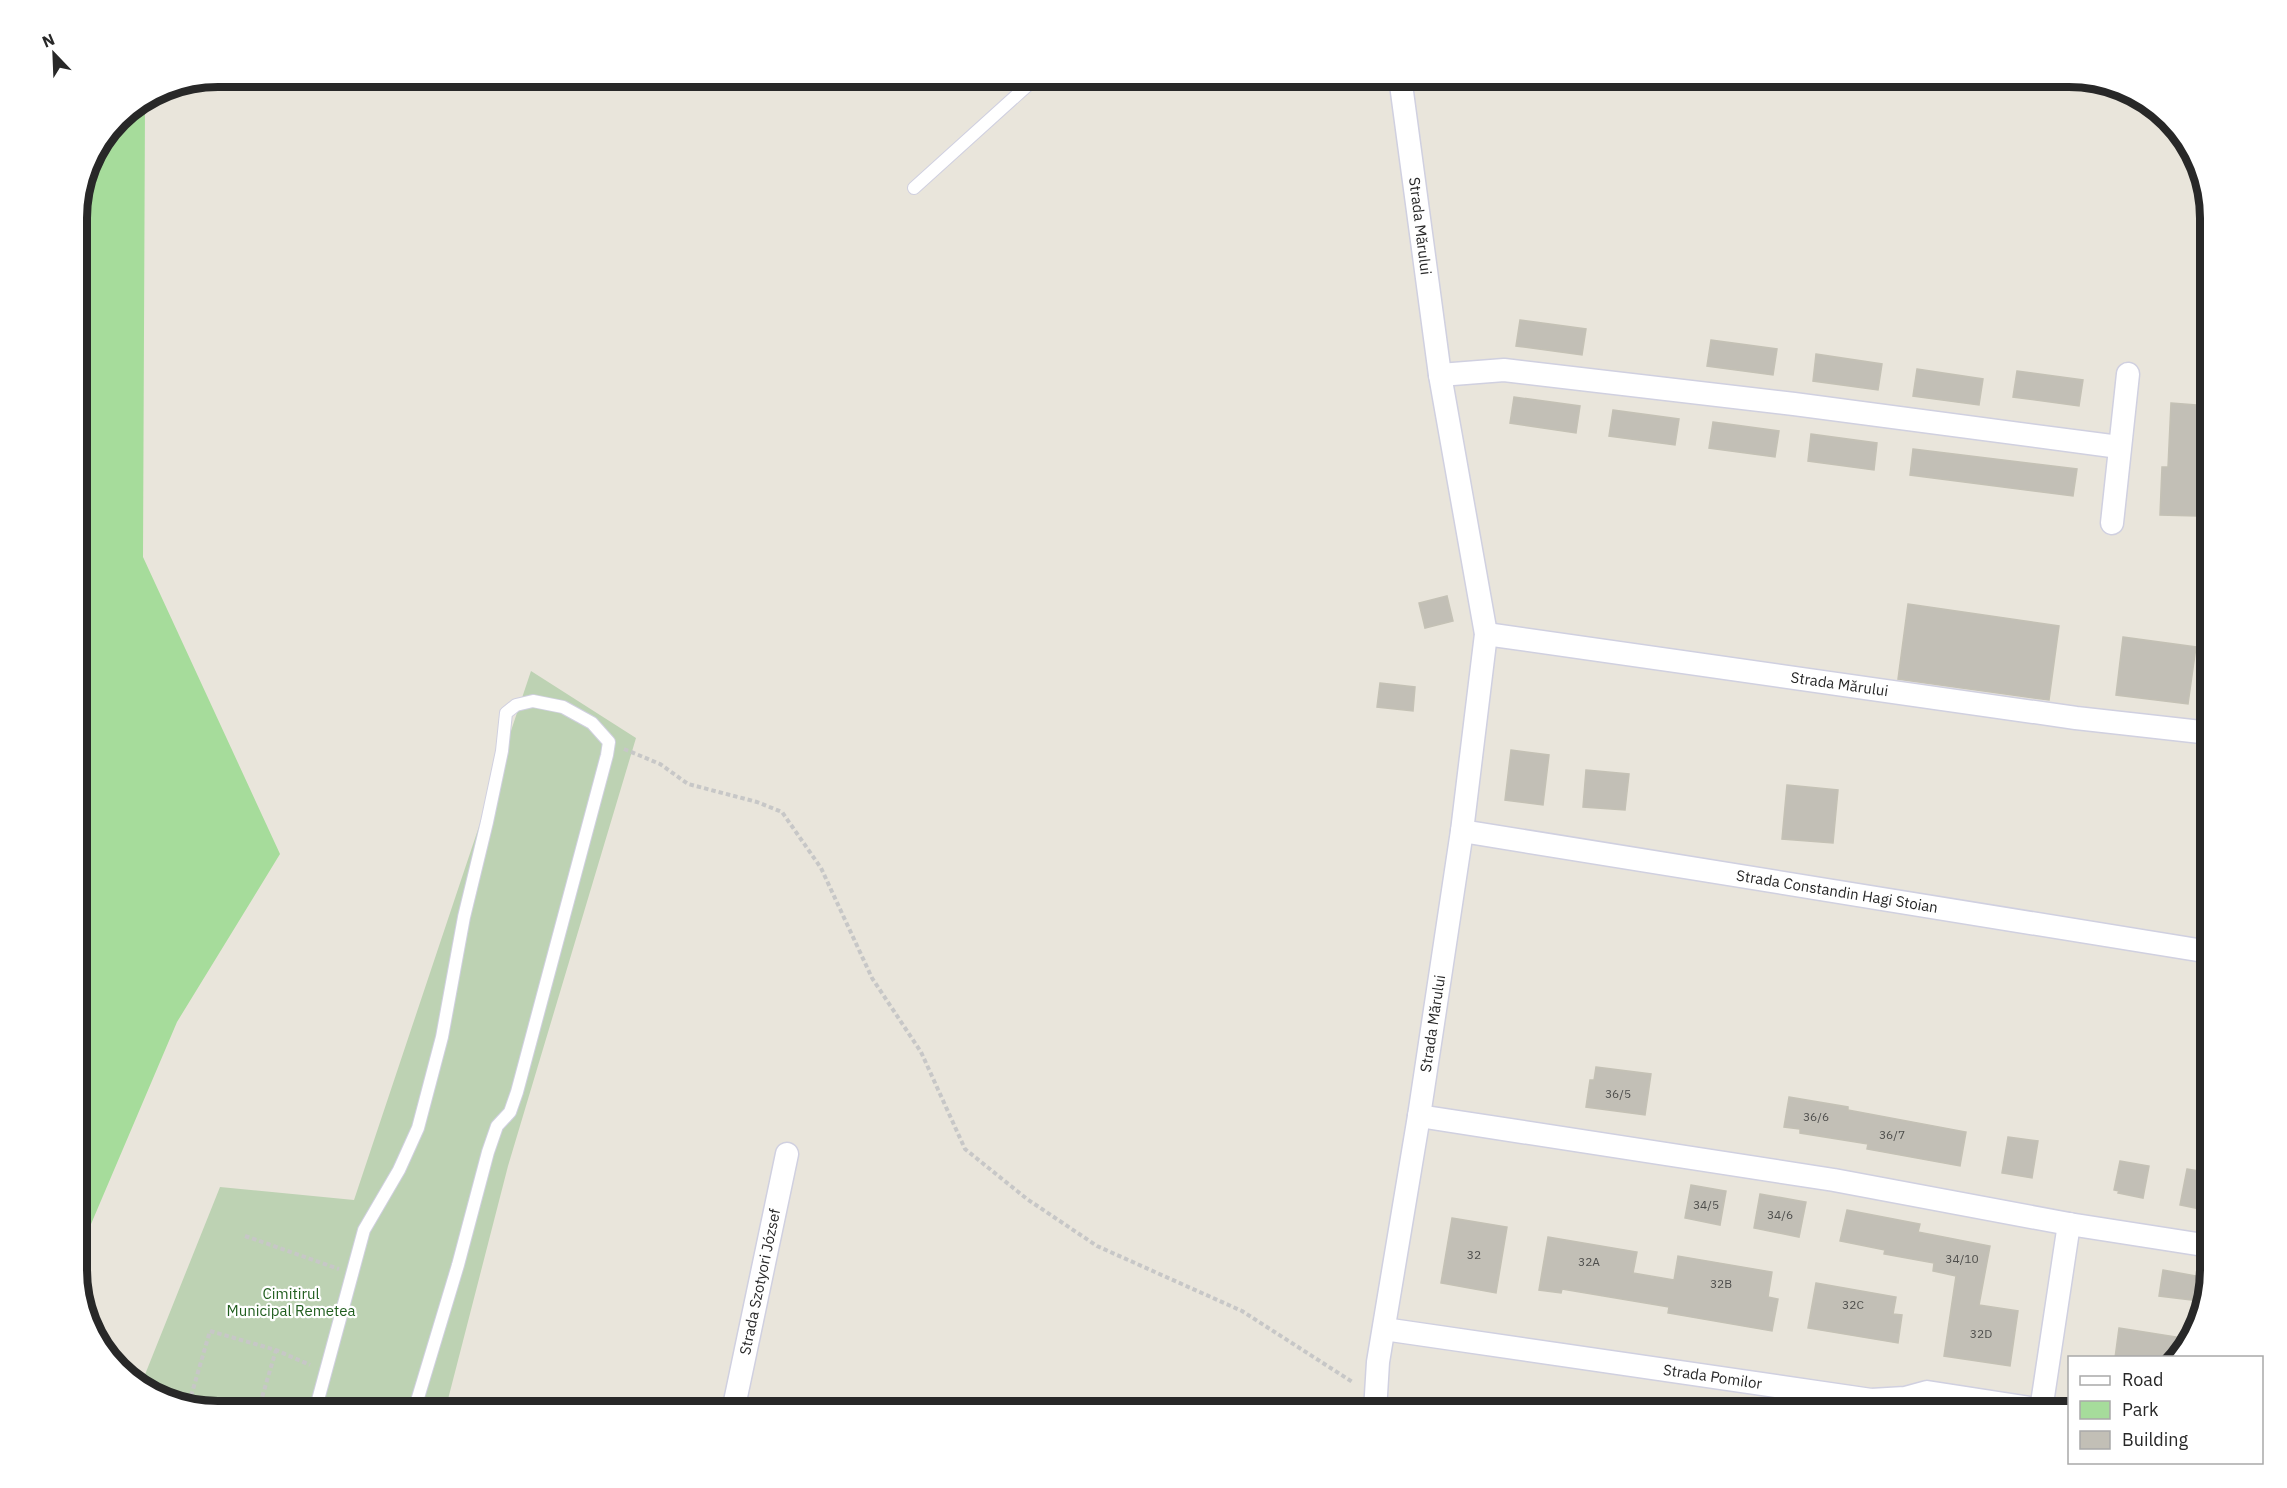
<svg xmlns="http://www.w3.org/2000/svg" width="2287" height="1488" font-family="'IBM Plex Sans',sans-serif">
<rect width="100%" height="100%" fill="#e9e5db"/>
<path fill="#a6dc9b" d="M 143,102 L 145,106 L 143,557 L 280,854 L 177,1022 L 77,1257 L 77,209 L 87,164 L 118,118 Z"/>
<path fill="#bdd2b3" d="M 531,671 L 636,738 L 508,1166 L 445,1411 L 218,1411 L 140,1387 L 220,1187 L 354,1200 Z"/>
<g fill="#c2bfb6" stroke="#c4c1b5" stroke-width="1.5">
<path d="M 1520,320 L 1586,329 L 1582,355 L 1516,346 Z"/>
<path d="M 1711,340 L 1777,349 L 1773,375 L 1707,366 Z"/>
<path d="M 1816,354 L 1882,364 L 1878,390 L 1813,381 Z"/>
<path d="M 1917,369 L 1983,379 L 1979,405 L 1913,396 Z"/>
<path d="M 2017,371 L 2083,380 L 2079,406 L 2013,397 Z"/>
<path d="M 1514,397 L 1580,406 L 1576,433 L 1510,423 Z"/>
<path d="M 2171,403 L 2209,406 L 2206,446 L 2200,446 L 2197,516 L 2160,515 L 2162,467 L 2168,467 Z"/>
<path d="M 1613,410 L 1679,419 L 1675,445 L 1609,436 Z"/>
<path d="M 1713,422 L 1779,431 L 1775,457 L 1709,448 Z"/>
<path d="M 1811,434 L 1877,443 L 1874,470 L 1808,461 Z"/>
<path d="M 1913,449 L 2077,469 L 2073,496 L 1910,475 Z"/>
<path d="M 1447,596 L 1453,621 L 1425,628 L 1419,603 Z"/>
<path d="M 1908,604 L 2059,626 L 2049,700 L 1898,679 Z"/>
<path d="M 2123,637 L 2196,647 L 2188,704 L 2116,695 Z"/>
<path d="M 1380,683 L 1415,687 L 1413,711 L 1377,707 Z"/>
<path d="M 1511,750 L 1549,755 L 1543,805 L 1505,800 Z"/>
<path d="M 1586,770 L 1629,774 L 1625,810 L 1583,807 Z"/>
<path d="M 1787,785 L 1838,790 L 1833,843 L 1782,839 Z"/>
<path d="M 1596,1067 L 1651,1074 L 1645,1115 L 1586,1107 L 1590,1080 L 1594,1080 Z"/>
<path d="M 1789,1097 L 1848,1107 L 1848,1110 L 1966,1132 L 1960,1166 L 1867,1149 L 1868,1144 L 1800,1133 L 1800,1129 L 1784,1127 Z"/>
<path d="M 2008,1137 L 2038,1141 L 2032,1178 L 2002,1173 Z"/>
<path d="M 2120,1161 L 2149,1166 L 2143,1198 L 2118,1193 L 2119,1191 L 2114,1190 Z"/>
<path d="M 2187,1169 L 2210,1173 L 2210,1211 L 2180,1205 Z"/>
<path d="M 1691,1185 L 1726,1191 L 1720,1225 L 1685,1218 Z"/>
<path d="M 1760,1194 L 1806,1202 L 1799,1237 L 1754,1228 Z"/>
<path d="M 1847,1210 L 1920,1224 L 1918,1232 L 1990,1246 L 1979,1305 L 2018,1311 L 2010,1366 L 1944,1356 L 1956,1276 L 1933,1271 L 1934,1263 L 1884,1254 L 1885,1250 L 1840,1241 Z"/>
<path d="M 1452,1218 L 1507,1227 L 1496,1293 L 1441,1283 Z"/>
<path d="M 1548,1237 L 1637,1252 L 1633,1273 L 1674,1280 L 1678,1256 L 1772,1272 L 1768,1297 L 1778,1299 L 1772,1331 L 1668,1313 L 1669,1307 L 1562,1289 L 1561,1293 L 1539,1290 Z"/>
<path d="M 2163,1270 L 2202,1277 L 2199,1301 L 2159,1296 Z"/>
<path d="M 1816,1283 L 1896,1297 L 1893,1314 L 1902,1315 L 1898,1343 L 1808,1328 Z"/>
<path d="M 2119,1328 L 2183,1338 L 2180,1354 L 2177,1358 L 2115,1358 Z"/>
</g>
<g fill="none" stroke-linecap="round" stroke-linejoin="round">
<g stroke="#d0d0e0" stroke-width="14">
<g id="service">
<path d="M 914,188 L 1028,85 L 1047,77"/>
<path d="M 315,1411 L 364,1230 L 399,1170 L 418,1128 L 442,1037 L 464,917 L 487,822 L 502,751 L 506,713 L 516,705 L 533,701 L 563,707 L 592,723 L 609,742 L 607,755 L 517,1092 L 510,1112 L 497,1126 L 488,1152 L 458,1265 L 414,1411"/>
</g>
</g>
<g stroke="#d0d0e0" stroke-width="25">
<g id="minor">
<path d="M 1440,375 L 1504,370 L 1794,404 L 2119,447"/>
<path d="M 2112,523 L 2128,374"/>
<path id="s1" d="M 1486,634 L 2076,718 L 2210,733"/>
<path id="s2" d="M 1462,831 L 2210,952"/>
<path d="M 1419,1116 L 1834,1180 L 2069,1224 L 2210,1246"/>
<path id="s3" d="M 1384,1329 L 1871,1400 L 1905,1398 L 1927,1392 L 2049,1411"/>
<path d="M 2041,1410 L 2069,1224"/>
<path id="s4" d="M 733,1411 L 787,1154"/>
<path id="s5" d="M 1375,1411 L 1378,1362 L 1419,1116 L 1462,831 L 1486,634 L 1440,375 L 1400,77"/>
</g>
</g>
<g stroke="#c7c7c7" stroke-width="4" stroke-dasharray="4.5 3" stroke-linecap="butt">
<path d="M 624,749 L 660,764 L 688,784 L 757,802 L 782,812 L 821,868 L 872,978 L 921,1052 L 965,1149 L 1027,1199 L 1097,1246 L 1242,1311 L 1354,1383"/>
<path d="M 245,1236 L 339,1269"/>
<path d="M 189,1403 L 210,1331 L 276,1350 L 310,1365"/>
<path d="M 258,1411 L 276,1350"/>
</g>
<use href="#service" stroke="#fff" stroke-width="12"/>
<use href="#minor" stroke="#fff" stroke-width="22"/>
</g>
<g text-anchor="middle" stroke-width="4.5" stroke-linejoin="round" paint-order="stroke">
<g font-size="12" fill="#4e4e4c">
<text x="1618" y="1098">36/5</text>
<text x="1816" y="1121">36/6</text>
<text x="1892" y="1139">36/7</text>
<text x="1706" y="1209">34/5</text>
<text x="1780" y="1219">34/6</text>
<text x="1474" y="1259">32</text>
<text x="1962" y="1263">34/10</text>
<text x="1589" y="1266">32A</text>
<text x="1721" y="1288">32B</text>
<text x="1853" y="1309">32C</text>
<text x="1981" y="1338">32D</text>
</g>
<g font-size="15" fill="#282828" stroke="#fff">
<text transform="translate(1420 226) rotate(83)" y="5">Strada Mărului</text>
<text dy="5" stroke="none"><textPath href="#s1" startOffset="357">Strada Mărului</textPath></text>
<text dy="5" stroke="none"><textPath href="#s2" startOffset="380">Strada Constandin Hagi Stoian</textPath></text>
<text dy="5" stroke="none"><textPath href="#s5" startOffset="392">Strada Mărului</textPath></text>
<text dy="5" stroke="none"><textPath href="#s4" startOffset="132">Strada Szotyori József</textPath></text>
<text dy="5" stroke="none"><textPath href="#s3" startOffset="332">Strada Pomilor</textPath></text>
</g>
<g font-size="15" fill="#215e1f" stroke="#fff">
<text x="291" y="1299">Cimitirul<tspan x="291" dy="17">Municipal Remetea</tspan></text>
</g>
</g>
<path d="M0 0H2287V1488H0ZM218 87H2069A131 131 0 0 1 2200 218V1270A131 131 0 0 1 2069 1401H218A131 131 0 0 1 87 1270V218A131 131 0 0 1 218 87Z" fill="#fff" fill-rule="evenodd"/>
<path fill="none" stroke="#282828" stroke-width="8" d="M218 87H2069A131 131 0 0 1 2200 218V1270A131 131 0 0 1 2069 1401H218A131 131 0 0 1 87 1270V218A131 131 0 0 1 218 87Z"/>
<rect x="2068" y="1356" width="195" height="108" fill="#ffffff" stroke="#a9a9a9" stroke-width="1.5"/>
<rect x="2080" y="1376" width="30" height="9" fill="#ffffff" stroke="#a9a9a9" stroke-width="1.5"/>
<text x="2122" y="1386" font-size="18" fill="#282828">Road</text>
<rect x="2080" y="1401" width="30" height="18" fill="#a6dc9b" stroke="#a9a9a9" stroke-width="1.5"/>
<text x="2122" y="1416" font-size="18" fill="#282828">Park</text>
<rect x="2080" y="1431" width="30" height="18" fill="#c2bfb6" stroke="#a9a9a9" stroke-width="1.5"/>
<text x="2122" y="1446" font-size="18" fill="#282828">Building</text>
<g transform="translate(54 54) rotate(337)" stroke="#ffffff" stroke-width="4.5" paint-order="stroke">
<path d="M0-4.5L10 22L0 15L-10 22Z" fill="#282828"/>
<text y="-9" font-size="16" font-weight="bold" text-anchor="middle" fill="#282828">N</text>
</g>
</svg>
